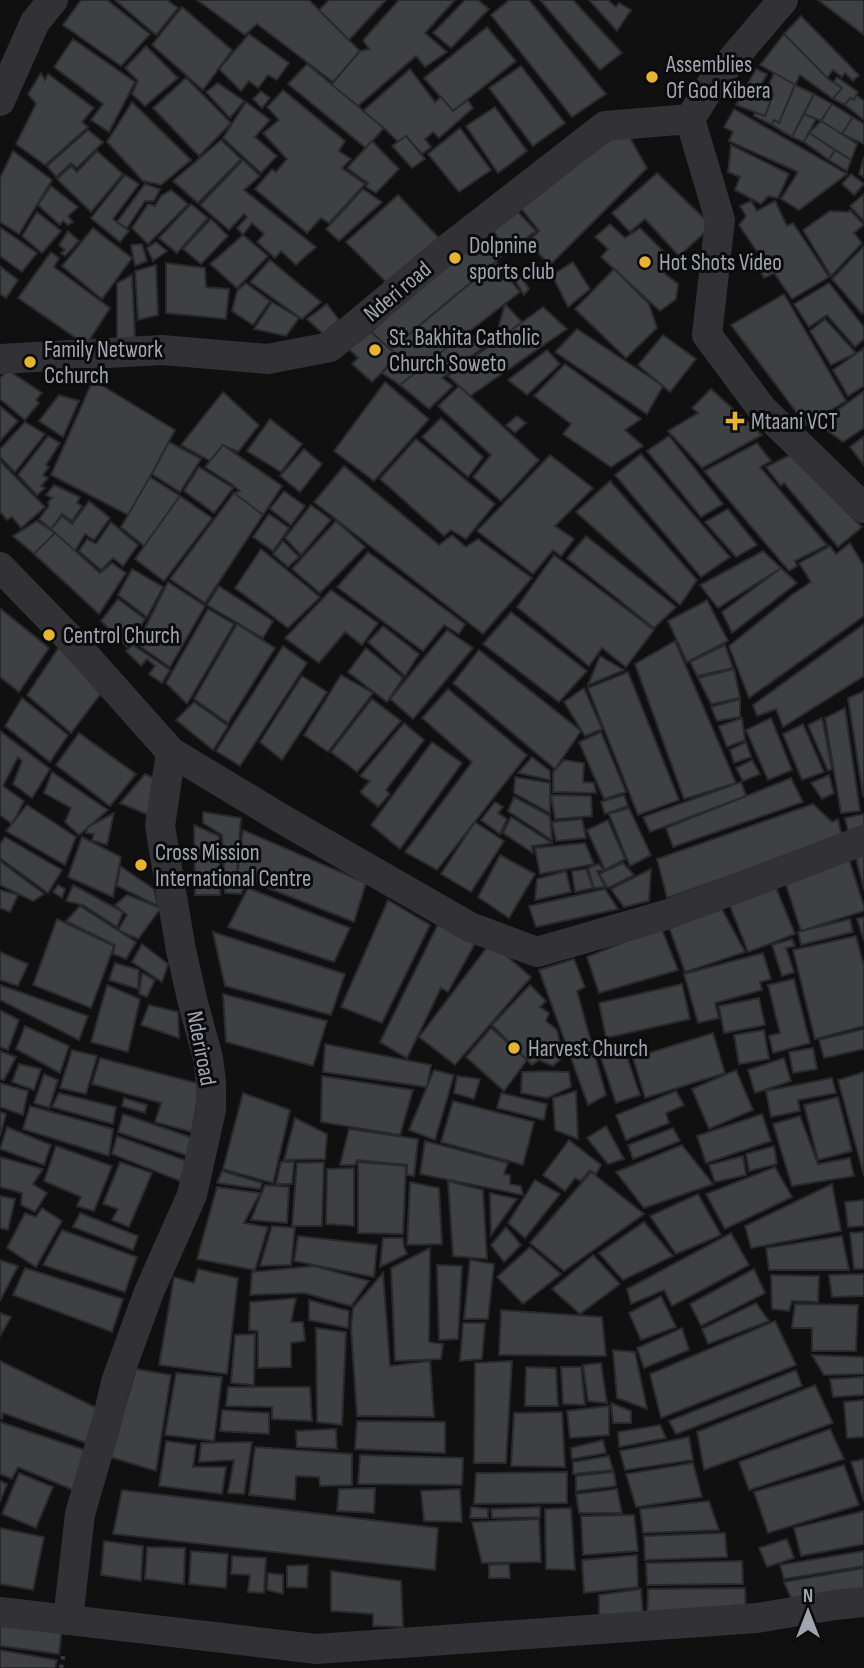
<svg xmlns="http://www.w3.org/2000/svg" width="864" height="1668" font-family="'Sofia Sans Condensed',sans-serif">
<rect width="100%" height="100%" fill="#101011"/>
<g fill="#3f4044" stroke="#2a2a2d" stroke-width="2">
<path d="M 81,0 L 107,0 L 150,34 L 121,66 L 63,25 Z"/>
<path d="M 115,0 L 167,0 L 178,8 L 156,35 Z"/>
<path d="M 197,0 L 309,0 L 360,51 L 333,82 L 257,24 L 245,35 Z"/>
<path d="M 329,0 L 386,0 L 349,40 L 319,10 Z"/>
<path d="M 399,0 L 455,0 L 425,33 L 447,52 L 425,67 L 416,56 L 358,106 L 331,85 L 360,51 L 369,49 L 363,40 Z"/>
<path d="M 465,0 L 478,0 L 489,9 L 451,48 L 433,33 Z"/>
<path d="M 509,0 L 529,0 L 606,94 L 572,117 L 491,15 Z"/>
<path d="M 540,0 L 573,0 L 622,53 L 600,70 Z"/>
<path d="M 589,0 L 608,0 L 616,7 L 619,3 L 631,10 L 617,31 Z"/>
<path d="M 818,0 L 864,0 L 864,35 Z"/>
<path d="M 182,7 L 232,50 L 203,90 L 152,45 Z"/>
<path d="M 801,16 L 859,75 L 853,81 L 845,73 L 842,77 L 833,70 L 827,78 L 784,34 Z"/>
<path d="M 487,27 L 516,61 L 453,111 L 424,78 Z"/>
<path d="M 249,34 L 289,63 L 277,80 L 268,75 L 258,88 L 249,81 L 241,91 L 219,69 Z"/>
<path d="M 784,34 L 827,78 L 842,88 L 833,99 L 800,75 L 795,85 L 760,65 Z"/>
<path d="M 73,39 L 135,82 L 109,132 L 91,120 L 103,104 L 54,67 Z"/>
<path d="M 146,46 L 178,78 L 145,106 L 132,94 L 138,81 L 125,68 Z"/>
<path d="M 307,64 L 384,128 L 366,148 L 288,84 Z"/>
<path d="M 521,66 L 565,123 L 533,146 L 489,88 Z"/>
<path d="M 410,69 L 435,102 L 441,97 L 453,111 L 468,100 L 473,108 L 439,138 L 433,132 L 425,139 L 431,147 L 422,154 L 406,136 L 398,142 L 384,128 L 363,111 Z"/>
<path d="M 756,69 L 767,74 L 759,89 L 747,85 Z"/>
<path d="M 41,73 L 45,80 L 48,74 L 94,108 L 82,122 L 88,127 L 45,165 L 16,144 L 36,104 L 28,94 Z"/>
<path d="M 774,73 L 795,85 L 779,123 L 774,120 L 772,125 L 754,116 L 755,112 L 765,116 L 773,94 L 766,91 Z"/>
<path d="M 837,77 L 858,92 L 854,100 L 850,98 L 845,105 L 833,99 L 842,88 L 834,82 Z"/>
<path d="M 186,78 L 231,123 L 199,156 L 153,108 Z"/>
<path d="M 218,83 L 244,101 L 230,118 L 206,92 Z"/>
<path d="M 747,85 L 773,94 L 765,116 L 736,105 Z"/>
<path d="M 795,85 L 814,94 L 792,137 L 772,125 L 774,120 L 779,123 Z"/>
<path d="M 283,90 L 345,141 L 339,151 L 351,159 L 342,168 L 365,184 L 329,223 L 321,218 L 307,233 L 255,189 L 272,169 L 276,172 L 287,159 L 263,133 L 279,120 L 267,107 Z"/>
<path d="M 261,91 L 270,98 L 262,108 L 253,99 Z"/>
<path d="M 814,94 L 832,104 L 821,121 L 804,114 Z"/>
<path d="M 856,95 L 864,101 L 864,120 L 845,105 L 850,98 L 854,100 Z"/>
<path d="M 132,102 L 191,160 L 161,185 L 143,181 L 107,142 Z"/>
<path d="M 246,102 L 270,120 L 255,137 L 277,156 L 261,173 L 223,138 Z"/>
<path d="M 832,104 L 853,117 L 842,134 L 821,121 Z"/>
<path d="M 495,107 L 527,151 L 498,173 L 466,126 Z"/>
<path d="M 734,109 L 847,174 L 799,210 L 781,199 L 798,172 L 729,141 L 733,132 L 724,127 Z"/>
<path d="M 804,114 L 816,119 L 804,142 L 792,137 Z"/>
<path d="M 853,117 L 864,124 L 864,144 L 842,134 Z"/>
<path d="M 821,121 L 857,144 L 851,160 L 809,133 Z"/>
<path d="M 460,128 L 491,170 L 459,192 L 428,154 Z"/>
<path d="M 625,129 L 647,168 L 550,265 L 527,242 L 539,231 L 520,207 Z"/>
<path d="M 88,130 L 103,142 L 77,168 L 71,163 L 56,177 L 47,166 Z"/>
<path d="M 809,133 L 835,150 L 829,160 L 804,142 Z"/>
<path d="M 406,136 L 425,159 L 412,168 L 392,146 Z"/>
<path d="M 221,140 L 241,159 L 198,203 L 173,181 Z"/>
<path d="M 372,141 L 399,169 L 376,193 L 366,187 L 368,183 L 347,168 Z"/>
<path d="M 731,145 L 789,174 L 778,198 L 768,196 L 761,204 L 735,190 L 740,177 L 728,172 Z"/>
<path d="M 835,150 L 851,160 L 847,171 L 829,160 Z"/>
<path d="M 13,151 L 52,180 L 19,234 L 0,222 L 0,178 Z"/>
<path d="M 97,151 L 123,174 L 91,212 L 57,179 L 71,166 L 77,172 Z"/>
<path d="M 864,157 L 864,177 L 859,174 Z"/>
<path d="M 243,160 L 260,176 L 244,190 L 316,247 L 296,265 L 281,251 L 275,258 L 257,242 L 264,234 L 252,223 L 243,235 L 237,228 L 247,217 L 244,214 L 229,230 L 200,205 Z"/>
<path d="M 657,173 L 712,226 L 679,256 L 645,219 L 630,232 L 612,213 Z"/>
<path d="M 851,174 L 864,184 L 854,195 L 842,184 Z"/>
<path d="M 125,175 L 139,184 L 113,219 L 129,231 L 120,242 L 91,218 Z"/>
<path d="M 145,184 L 160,189 L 154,201 L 145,201 L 127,228 L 117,222 Z"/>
<path d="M 51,186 L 78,207 L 68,216 L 73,222 L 68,225 L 63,221 L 60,225 L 38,205 Z"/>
<path d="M 363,189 L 382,202 L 339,241 L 326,229 Z"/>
<path d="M 171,190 L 188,204 L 148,244 L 132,228 L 148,204 L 155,206 L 161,196 Z"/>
<path d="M 864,194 L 864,221 L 850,206 Z"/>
<path d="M 398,195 L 439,238 L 389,285 L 346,242 Z"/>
<path d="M 751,201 L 757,211 L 775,201 L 787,226 L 793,223 L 829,277 L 792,299 L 774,273 L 764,278 L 759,269 L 766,265 L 739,225 L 746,216 L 740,206 Z"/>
<path d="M 191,204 L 208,218 L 177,253 L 159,238 Z"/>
<path d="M 850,210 L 864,225 L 854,233 L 862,243 L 831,276 L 803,230 L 830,211 L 848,212 Z"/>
<path d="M 37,212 L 61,231 L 42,253 L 22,236 Z"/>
<path d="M 518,212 L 536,231 L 508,251 L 493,231 Z"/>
<path d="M 211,219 L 228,236 L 201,264 L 183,249 Z"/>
<path d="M 610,224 L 625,238 L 640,228 L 669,257 L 665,274 L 678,284 L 676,299 L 660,311 L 601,257 L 608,249 L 595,237 Z"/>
<path d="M 0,227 L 37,253 L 22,272 L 0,256 Z"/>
<path d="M 93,228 L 132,258 L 102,299 L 62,266 Z"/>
<path d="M 68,231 L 79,241 L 65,256 L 61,253 L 65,250 L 59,245 Z"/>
<path d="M 243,235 L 268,256 L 237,288 L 210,264 Z"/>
<path d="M 485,238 L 501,257 L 390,350 L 371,332 L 465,244 L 473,250 Z"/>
<path d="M 156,242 L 167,251 L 153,261 L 147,248 Z"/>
<path d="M 142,244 L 147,261 L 135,266 L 131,245 Z"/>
<path d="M 864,246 L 864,313 L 862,314 L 832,279 Z"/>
<path d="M 51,252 L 59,258 L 54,267 L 110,308 L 86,345 L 18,298 Z"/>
<path d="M 270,260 L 321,302 L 302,319 L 250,282 Z"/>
<path d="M 496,262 L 520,292 L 400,385 L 382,373 L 398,356 L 390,350 Z"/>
<path d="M 573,262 L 590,289 L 568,307 L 552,275 Z"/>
<path d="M 166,263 L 205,268 L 206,287 L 229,289 L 226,319 L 166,313 Z"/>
<path d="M 156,265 L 158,315 L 138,320 L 135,271 Z"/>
<path d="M 0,266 L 18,280 L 6,298 L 0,294 Z"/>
<path d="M 614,269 L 649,304 L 657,328 L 626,358 L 575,309 Z"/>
<path d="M 132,275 L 135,337 L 117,343 L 117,283 Z"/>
<path d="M 521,276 L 529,289 L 524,295 L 515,280 Z"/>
<path d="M 246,283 L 270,301 L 253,325 L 232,311 L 237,291 Z"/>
<path d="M 829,283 L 864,327 L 864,339 L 855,347 L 827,315 L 809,327 L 794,304 Z"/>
<path d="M 784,294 L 846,401 L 806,425 L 731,325 Z"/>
<path d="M 272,302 L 299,318 L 286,336 L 254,329 Z"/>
<path d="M 327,304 L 339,320 L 323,334 L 307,319 Z"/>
<path d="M 505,304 L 522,322 L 494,343 Z"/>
<path d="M 543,307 L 567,329 L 470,396 L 448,376 Z"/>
<path d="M 825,319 L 856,353 L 831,365 L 810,331 Z"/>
<path d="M 577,329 L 663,386 L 647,414 L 555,352 Z"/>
<path d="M 468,331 L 486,345 L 442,378 L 453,386 L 429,409 L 400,385 Z"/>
<path d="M 371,332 L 398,356 L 372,382 L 352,364 L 358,358 L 349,349 Z"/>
<path d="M 663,335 L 696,359 L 670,392 L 638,365 Z"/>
<path d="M 864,348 L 864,386 L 848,396 L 833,370 Z"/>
<path d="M 547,350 L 560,364 L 527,395 L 508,380 Z"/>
<path d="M 565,364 L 641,419 L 625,430 L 643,446 L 611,467 L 563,434 L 571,424 L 534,396 Z"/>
<path d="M 8,370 L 42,393 L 36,400 L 39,403 L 25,420 L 0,399 L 0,378 Z"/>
<path d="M 93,380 L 175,430 L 150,477 L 128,515 L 51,475 Z"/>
<path d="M 385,382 L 429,419 L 374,481 L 334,451 Z"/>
<path d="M 459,386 L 539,460 L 501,501 L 473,477 L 491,455 L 438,406 Z"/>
<path d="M 711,389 L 762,435 L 702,468 L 668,431 L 698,413 L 692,408 Z"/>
<path d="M 864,391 L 864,428 L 843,442 L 818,424 Z"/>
<path d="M 223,392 L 259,425 L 238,452 L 223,445 L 210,461 L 181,445 Z"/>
<path d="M 59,395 L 79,401 L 63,437 L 39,421 Z"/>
<path d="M 0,406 L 18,421 L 0,441 Z"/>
<path d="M 517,416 L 526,423 L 515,433 L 506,425 Z"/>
<path d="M 441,418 L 483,457 L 468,477 L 422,437 Z"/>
<path d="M 270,419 L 302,444 L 281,472 L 247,451 Z"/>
<path d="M 25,422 L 45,434 L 15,472 L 0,457 L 0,449 Z"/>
<path d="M 48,436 L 60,443 L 46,465 L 49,467 L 43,475 L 48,478 L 41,486 L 45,488 L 37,495 L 18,475 Z"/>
<path d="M 669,436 L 723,504 L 701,517 L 647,451 Z"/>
<path d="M 864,436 L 864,465 L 850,447 Z"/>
<path d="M 416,439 L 495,504 L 466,539 L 451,530 L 444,536 L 380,479 Z"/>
<path d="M 169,442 L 201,459 L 180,492 L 152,474 Z"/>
<path d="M 757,443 L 771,461 L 760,467 L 827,545 L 795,561 L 797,566 L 789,571 L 704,471 Z"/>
<path d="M 223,445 L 282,486 L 263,515 L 234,493 L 240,491 L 230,483 L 205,467 Z"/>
<path d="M 304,449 L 322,464 L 300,492 L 280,476 Z"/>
<path d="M 641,454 L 730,557 L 701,577 L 615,475 Z"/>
<path d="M 550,455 L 593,488 L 555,526 L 574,539 L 561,556 L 553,550 L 533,574 L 477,531 Z"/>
<path d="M 790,455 L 862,527 L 838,547 L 784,483 L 781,486 L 766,467 Z"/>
<path d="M 0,461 L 45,507 L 21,528 L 12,517 L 7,520 L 0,512 Z"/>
<path d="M 344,466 L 439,545 L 452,535 L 466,547 L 478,539 L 532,578 L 483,634 L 314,502 Z"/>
<path d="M 199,467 L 233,488 L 214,513 L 184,491 Z"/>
<path d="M 150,477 L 180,496 L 144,546 L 121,527 Z"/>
<path d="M 610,481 L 697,580 L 680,605 L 576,512 Z"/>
<path d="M 54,485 L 80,497 L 77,503 L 82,506 L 72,521 L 62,514 L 51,529 L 39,519 L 49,506 L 48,502 L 52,498 L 46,495 Z"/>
<path d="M 284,491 L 305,506 L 291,525 L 270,509 Z"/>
<path d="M 234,493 L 263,515 L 205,603 L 170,579 Z"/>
<path d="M 180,496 L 212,518 L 164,581 L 135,559 Z"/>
<path d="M 89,501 L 110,518 L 94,540 L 85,534 L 75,551 L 51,530 L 62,516 L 72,524 Z"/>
<path d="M 311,505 L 331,520 L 301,555 L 285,538 Z"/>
<path d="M 728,509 L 757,545 L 736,557 L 705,522 Z"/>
<path d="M 269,514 L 289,528 L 273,551 L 253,537 Z"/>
<path d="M 37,521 L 55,533 L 34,554 L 13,536 Z"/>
<path d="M 336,521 L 365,547 L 320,593 L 292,569 Z"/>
<path d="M 111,522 L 138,545 L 123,566 L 113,558 L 101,570 L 79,551 L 87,539 L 96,544 Z"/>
<path d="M 55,533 L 100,573 L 112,563 L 126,573 L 99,614 L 34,554 Z"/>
<path d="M 586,536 L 676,607 L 654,628 L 567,558 Z"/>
<path d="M 283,541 L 299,557 L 288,567 L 273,554 Z"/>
<path d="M 850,543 L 864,566 L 864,616 L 749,698 L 729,646 L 793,594 L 811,582 L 799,563 L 830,546 L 836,554 Z"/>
<path d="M 261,549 L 320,597 L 288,628 L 235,588 Z"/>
<path d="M 763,551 L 781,568 L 718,608 L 700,585 Z"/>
<path d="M 368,552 L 465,624 L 459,634 L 444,625 L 423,651 L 337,587 Z"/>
<path d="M 554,555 L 654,630 L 626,667 L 602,648 L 589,666 L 517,607 Z"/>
<path d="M 781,568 L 797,583 L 732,633 L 722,612 Z"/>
<path d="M 132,569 L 163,587 L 147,617 L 118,595 Z"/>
<path d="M 168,582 L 205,606 L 170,667 L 137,644 Z"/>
<path d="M 219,586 L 273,621 L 263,638 L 207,605 Z"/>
<path d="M 331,590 L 378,623 L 362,645 L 345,632 L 319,663 L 285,638 Z"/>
<path d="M 118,599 L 145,619 L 127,647 L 101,621 Z"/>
<path d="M 707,600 L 728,641 L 687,662 L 668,621 Z"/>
<path d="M 1,609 L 49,648 L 19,692 L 0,677 L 0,611 Z"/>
<path d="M 208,609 L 234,624 L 187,704 L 166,683 Z"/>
<path d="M 511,612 L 587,671 L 559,702 L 483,644 Z"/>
<path d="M 237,624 L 275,648 L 228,723 L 194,699 Z"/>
<path d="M 864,624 L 864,676 L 783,727 L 776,709 L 757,716 L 753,705 Z"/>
<path d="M 383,626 L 419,654 L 405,676 L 368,642 Z"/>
<path d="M 447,630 L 473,648 L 413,719 L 390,699 Z"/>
<path d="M 675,641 L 736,783 L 684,799 L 635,664 Z"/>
<path d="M 61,644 L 102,692 L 71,733 L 27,695 Z"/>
<path d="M 133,645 L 170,670 L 162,683 L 149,674 L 155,666 L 147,659 L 141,666 L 126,651 Z"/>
<path d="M 725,645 L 733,668 L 697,676 L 690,662 Z"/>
<path d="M 283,646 L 307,663 L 240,766 L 216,751 Z"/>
<path d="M 366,648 L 403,678 L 387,702 L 348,672 Z"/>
<path d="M 479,650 L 581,731 L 555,769 L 453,683 Z"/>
<path d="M 600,656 L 624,670 L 588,685 Z"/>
<path d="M 734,669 L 740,698 L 711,704 L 698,678 Z"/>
<path d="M 628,672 L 679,800 L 638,815 L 588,688 Z"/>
<path d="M 341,675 L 373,693 L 328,752 L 304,735 Z"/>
<path d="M 302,676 L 327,692 L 282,760 L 260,742 Z"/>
<path d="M 584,688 L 602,729 L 585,736 L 564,702 Z"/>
<path d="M 448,689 L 527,755 L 437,870 L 405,852 L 472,762 L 422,718 Z"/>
<path d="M 864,691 L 864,796 L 863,796 L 848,698 Z"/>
<path d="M 22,698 L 68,735 L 50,762 L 5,726 Z"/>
<path d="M 372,699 L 401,721 L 357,772 L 331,752 Z"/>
<path d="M 740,699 L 740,717 L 717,721 L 711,707 Z"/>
<path d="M 194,702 L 228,726 L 213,750 L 176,720 Z"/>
<path d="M 845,708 L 860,811 L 841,813 L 825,718 Z"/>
<path d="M 742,718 L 745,740 L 727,747 L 719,726 Z"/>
<path d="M 771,718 L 792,770 L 768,780 L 746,730 Z"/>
<path d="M 822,718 L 832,769 L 828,771 L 808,725 Z"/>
<path d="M 404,723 L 424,740 L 386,790 L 390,794 L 378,807 L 360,792 L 370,781 L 360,776 Z"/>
<path d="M 803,724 L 824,772 L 802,780 L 783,734 Z"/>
<path d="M 0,731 L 50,769 L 32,798 L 13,784 L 22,761 L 18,757 L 3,786 L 24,801 L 12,824 L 0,815 Z"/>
<path d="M 601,732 L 626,792 L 604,799 L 579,742 Z"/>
<path d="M 79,733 L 136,774 L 110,806 L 56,765 Z"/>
<path d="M 432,742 L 462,763 L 400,849 L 371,825 Z"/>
<path d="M 746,742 L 751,757 L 734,763 L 730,750 Z"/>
<path d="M 532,757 L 550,771 L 550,780 L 518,773 Z"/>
<path d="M 564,760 L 584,763 L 583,782 L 594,783 L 596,793 L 553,792 L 553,772 Z"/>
<path d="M 752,760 L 760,774 L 743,781 L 736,768 Z"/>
<path d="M 52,772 L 108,810 L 79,835 L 65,822 L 71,808 L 44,793 Z"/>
<path d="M 145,774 L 160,781 L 153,817 L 120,803 Z"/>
<path d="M 829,775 L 834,793 L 822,799 L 811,783 Z"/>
<path d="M 515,777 L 550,783 L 550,813 L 514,793 Z"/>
<path d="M 791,778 L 803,802 L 673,847 L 666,828 Z"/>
<path d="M 741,782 L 746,796 L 650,832 L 643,817 Z"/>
<path d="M 551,795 L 591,796 L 592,816 L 555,819 Z"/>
<path d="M 624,795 L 628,806 L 605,814 L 601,802 Z"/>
<path d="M 514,797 L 550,816 L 552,840 L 508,811 Z"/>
<path d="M 495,802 L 503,807 L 498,813 L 507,819 L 500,834 L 481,820 Z"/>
<path d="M 813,804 L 832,822 L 838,819 L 842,837 L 667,898 L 657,859 Z"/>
<path d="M 27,805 L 76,837 L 65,865 L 6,831 Z"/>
<path d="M 629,808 L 651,855 L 630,866 L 609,814 Z"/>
<path d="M 203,812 L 241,818 L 236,883 L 245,885 L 241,894 L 225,893 L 222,835 L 203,823 Z"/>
<path d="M 114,813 L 107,845 L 92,840 L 94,834 L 86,833 L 88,827 Z"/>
<path d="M 864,814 L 864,829 L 848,832 L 845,818 Z"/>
<path d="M 511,817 L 552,843 L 532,846 L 533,853 L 503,833 Z"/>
<path d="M 582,819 L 586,838 L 556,841 L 552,822 Z"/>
<path d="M 608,820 L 625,859 L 605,870 L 587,830 Z"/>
<path d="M 475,822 L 504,841 L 471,892 L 441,874 Z"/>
<path d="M 194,825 L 219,836 L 220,895 L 195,895 Z"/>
<path d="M 243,830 L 366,883 L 354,922 L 237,876 Z"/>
<path d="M 5,837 L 62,870 L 48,893 L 0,858 L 0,844 Z"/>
<path d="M 82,837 L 121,857 L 113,897 L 68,877 Z"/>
<path d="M 585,843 L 594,864 L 540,874 L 535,848 Z"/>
<path d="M 864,849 L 864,890 L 854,851 Z"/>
<path d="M 500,855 L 535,874 L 509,918 L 478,897 Z"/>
<path d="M 849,859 L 864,906 L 864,911 L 801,931 L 784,879 Z"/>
<path d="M 0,861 L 44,894 L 33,901 L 0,885 Z"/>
<path d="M 623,863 L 634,875 L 608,888 L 599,874 Z"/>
<path d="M 599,864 L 603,870 L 597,871 L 605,887 L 594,888 L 588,868 Z"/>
<path d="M 120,866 L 154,889 L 158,906 L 117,886 Z"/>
<path d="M 586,869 L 593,888 L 575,892 L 572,871 Z"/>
<path d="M 651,869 L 649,901 L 624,907 L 611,889 Z"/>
<path d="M 566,871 L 571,892 L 535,900 L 537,879 Z"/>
<path d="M 774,883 L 795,934 L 748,952 L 728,901 Z"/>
<path d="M 58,885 L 65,889 L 62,898 L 53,892 Z"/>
<path d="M 73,885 L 123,912 L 117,927 L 83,905 L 66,901 Z"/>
<path d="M 248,888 L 350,928 L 334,962 L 228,927 Z"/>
<path d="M 605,889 L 618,909 L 536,927 L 529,906 Z"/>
<path d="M 0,890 L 18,895 L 10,912 L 0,908 Z"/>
<path d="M 127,895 L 161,908 L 138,939 L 118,930 L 127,915 L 115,905 Z"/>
<path d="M 388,900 L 430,925 L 382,1023 L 341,1007 Z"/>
<path d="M 80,906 L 136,942 L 126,959 L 113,954 L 115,945 L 66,921 Z"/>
<path d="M 722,909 L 745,952 L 685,972 L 669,927 Z"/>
<path d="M 864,917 L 864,941 L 857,919 Z"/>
<path d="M 57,919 L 114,946 L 91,1008 L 33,985 Z"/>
<path d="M 850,919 L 853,932 L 801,945 L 798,932 Z"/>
<path d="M 438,924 L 476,942 L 448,992 L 441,988 L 407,1058 L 380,1042 Z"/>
<path d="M 661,927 L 678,970 L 599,993 L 587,957 Z"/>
<path d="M 213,932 L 345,974 L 331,1015 L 225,986 Z"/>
<path d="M 856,936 L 864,966 L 864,1026 L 815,1039 L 793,950 Z"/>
<path d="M 792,939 L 795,946 L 786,948 L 794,972 L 782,976 L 772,945 Z"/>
<path d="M 491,942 L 531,977 L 455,1065 L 419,1037 Z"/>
<path d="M 142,944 L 168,964 L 162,982 L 132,962 Z"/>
<path d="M 0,952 L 28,964 L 18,986 L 0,980 Z"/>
<path d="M 763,953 L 771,979 L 760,982 L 762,990 L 715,1003 L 719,1018 L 698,1023 L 684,974 Z"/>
<path d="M 574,959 L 585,987 L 577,991 L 606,1095 L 588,1105 L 539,970 Z"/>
<path d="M 115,963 L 139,970 L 138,989 L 109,980 Z"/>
<path d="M 142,973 L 155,980 L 147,997 L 139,994 Z"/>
<path d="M 794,979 L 810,1043 L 773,1053 L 769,1036 L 780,1033 L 768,985 Z"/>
<path d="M 682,984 L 690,1019 L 606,1038 L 599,1003 Z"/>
<path d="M 0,985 L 88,1016 L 79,1040 L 0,1000 Z"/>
<path d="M 107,985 L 140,999 L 128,1052 L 91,1042 Z"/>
<path d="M 530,985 L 546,1001 L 540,1007 L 549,1013 L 546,1021 L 557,1030 L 563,1057 L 553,1066 L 539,1060 L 532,1065 L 492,1025 Z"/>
<path d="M 223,994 L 327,1021 L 313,1066 L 226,1042 Z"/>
<path d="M 759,998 L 765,1025 L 724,1033 L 719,1006 Z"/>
<path d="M 149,1005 L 178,1012 L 179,1038 L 141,1025 Z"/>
<path d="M 0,1010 L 19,1020 L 8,1050 L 0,1047 Z"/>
<path d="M 25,1026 L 69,1046 L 60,1073 L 16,1049 Z"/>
<path d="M 491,1028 L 527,1060 L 504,1091 L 466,1057 Z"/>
<path d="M 864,1029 L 864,1049 L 824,1058 L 819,1040 Z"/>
<path d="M 764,1030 L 769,1059 L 739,1064 L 734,1035 Z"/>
<path d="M 713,1033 L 725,1073 L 645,1098 L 633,1058 Z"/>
<path d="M 622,1042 L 640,1095 L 616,1103 L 598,1049 Z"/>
<path d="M 325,1044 L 431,1065 L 427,1087 L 323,1072 Z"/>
<path d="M 813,1048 L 817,1069 L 793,1073 L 789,1052 Z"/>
<path d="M 72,1050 L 97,1056 L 86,1094 L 60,1088 Z"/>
<path d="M 0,1051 L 16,1057 L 4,1080 L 0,1079 Z"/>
<path d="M 100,1058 L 200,1084 L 192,1132 L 155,1122 L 161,1103 L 92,1084 Z"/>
<path d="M 784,1058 L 791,1081 L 755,1093 L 748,1070 Z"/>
<path d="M 19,1064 L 41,1069 L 34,1090 L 12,1082 Z"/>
<path d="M 434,1070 L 454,1075 L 435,1140 L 409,1130 Z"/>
<path d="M 736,1070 L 753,1110 L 709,1129 L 692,1089 Z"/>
<path d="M 544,1071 L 569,1072 L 571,1087 L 547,1098 L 521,1093 L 522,1072 Z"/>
<path d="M 864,1072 L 864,1176 L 838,1080 Z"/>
<path d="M 44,1074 L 58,1080 L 49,1108 L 34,1103 Z"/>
<path d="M 322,1076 L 413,1090 L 400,1135 L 321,1122 Z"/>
<path d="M 457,1076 L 480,1079 L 474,1099 L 454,1093 Z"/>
<path d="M 832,1078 L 836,1093 L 798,1100 L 800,1111 L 771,1117 L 766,1091 Z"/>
<path d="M 0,1083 L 28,1091 L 23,1115 L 0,1107 Z"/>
<path d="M 576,1091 L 578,1139 L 555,1130 L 553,1098 Z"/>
<path d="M 676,1091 L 684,1105 L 666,1113 L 669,1123 L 626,1140 L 616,1115 Z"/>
<path d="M 59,1093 L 116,1107 L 113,1124 L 52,1107 Z"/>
<path d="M 243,1093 L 290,1110 L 273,1183 L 223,1169 Z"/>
<path d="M 501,1093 L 547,1104 L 544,1120 L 497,1108 Z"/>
<path d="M 838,1097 L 852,1151 L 818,1160 L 804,1105 Z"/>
<path d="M 124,1098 L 147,1105 L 145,1113 L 122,1106 Z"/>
<path d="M 453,1101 L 534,1122 L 523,1165 L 441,1142 Z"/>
<path d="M 30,1106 L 113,1129 L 109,1156 L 23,1129 Z"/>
<path d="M 0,1112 L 6,1114 L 0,1136 Z"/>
<path d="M 123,1114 L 193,1138 L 188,1156 L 118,1132 Z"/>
<path d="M 762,1114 L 771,1141 L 706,1163 L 697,1136 Z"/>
<path d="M 800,1116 L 818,1164 L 850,1158 L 854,1176 L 792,1186 L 773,1124 Z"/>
<path d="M 295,1118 L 327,1134 L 325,1159 L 284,1160 Z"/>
<path d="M 606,1126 L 624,1159 L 608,1164 L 587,1138 Z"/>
<path d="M 7,1127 L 51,1145 L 44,1165 L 0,1149 Z"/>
<path d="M 673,1128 L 680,1141 L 633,1159 L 628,1145 Z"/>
<path d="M 349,1129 L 418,1139 L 414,1176 L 407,1175 L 407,1165 L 357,1160 L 355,1165 L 340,1165 Z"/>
<path d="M 117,1136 L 187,1161 L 180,1181 L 112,1154 Z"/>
<path d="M 569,1140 L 601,1165 L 596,1174 L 590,1170 L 581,1181 L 575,1178 L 565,1191 L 543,1175 Z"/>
<path d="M 425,1141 L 508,1163 L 504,1174 L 510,1175 L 510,1184 L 521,1186 L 523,1195 L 420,1174 Z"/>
<path d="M 682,1145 L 713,1184 L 644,1208 L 616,1172 Z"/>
<path d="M 56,1146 L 112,1166 L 94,1211 L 77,1206 L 81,1197 L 44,1181 Z"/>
<path d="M 774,1146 L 777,1164 L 749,1171 L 746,1154 Z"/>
<path d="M 743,1156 L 746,1175 L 715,1182 L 709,1165 Z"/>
<path d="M 0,1157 L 43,1169 L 33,1184 L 47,1193 L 35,1212 L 21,1205 L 22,1193 L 0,1187 Z"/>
<path d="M 120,1162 L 152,1173 L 129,1227 L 112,1220 L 118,1209 L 103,1204 Z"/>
<path d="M 281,1162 L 294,1162 L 292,1184 L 276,1184 Z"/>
<path d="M 324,1162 L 322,1226 L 292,1226 L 297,1163 Z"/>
<path d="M 358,1162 L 406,1166 L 403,1234 L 358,1233 Z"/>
<path d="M 775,1167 L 792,1197 L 725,1229 L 706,1194 Z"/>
<path d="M 354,1168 L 354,1226 L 326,1224 L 327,1169 Z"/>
<path d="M 222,1171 L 262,1183 L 260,1189 L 217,1183 Z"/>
<path d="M 591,1172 L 644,1214 L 564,1271 L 530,1243 Z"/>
<path d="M 535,1180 L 560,1194 L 525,1238 L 508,1223 Z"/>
<path d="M 448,1181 L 483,1190 L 487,1259 L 453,1256 Z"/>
<path d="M 410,1182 L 439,1188 L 442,1244 L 407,1245 Z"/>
<path d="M 832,1184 L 841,1231 L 751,1248 L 745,1226 Z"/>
<path d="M 265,1185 L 289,1187 L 287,1223 L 251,1220 Z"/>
<path d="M 217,1187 L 260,1193 L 244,1223 L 268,1227 L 255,1270 L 197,1259 Z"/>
<path d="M 490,1193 L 517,1199 L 491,1235 Z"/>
<path d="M 698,1194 L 721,1235 L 676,1254 L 650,1216 Z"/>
<path d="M 0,1196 L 15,1199 L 8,1230 L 0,1228 Z"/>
<path d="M 864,1200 L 864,1226 L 848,1227 L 845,1202 Z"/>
<path d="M 42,1208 L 62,1221 L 36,1267 L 7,1248 L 25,1213 L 36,1217 Z"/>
<path d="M 80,1213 L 138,1236 L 133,1250 L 73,1227 Z"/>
<path d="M 644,1222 L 673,1256 L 623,1280 L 599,1253 Z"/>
<path d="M 272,1226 L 295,1228 L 291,1265 L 260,1266 Z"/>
<path d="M 506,1227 L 521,1245 L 504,1262 L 491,1245 Z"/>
<path d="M 62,1230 L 137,1257 L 125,1292 L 43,1265 Z"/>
<path d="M 864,1232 L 864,1269 L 854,1269 L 850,1233 Z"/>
<path d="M 731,1233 L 749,1265 L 672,1306 L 664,1290 L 631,1304 L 627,1289 Z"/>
<path d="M 298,1236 L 377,1245 L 374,1277 L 294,1261 Z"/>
<path d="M 842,1236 L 849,1270 L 769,1270 L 766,1248 Z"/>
<path d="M 383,1238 L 403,1238 L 404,1247 L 407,1254 L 380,1267 Z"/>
<path d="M 530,1247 L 561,1274 L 523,1304 L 497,1277 Z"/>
<path d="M 430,1248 L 429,1342 L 443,1344 L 441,1359 L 395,1361 L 391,1268 Z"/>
<path d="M 593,1255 L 620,1284 L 580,1314 L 552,1289 Z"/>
<path d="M 0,1260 L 18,1266 L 0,1301 Z"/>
<path d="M 470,1260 L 494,1264 L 488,1319 L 464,1319 Z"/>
<path d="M 437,1265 L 462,1266 L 458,1339 L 439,1340 Z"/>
<path d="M 314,1266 L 369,1281 L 351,1306 L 304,1293 L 250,1295 L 252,1272 Z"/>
<path d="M 25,1268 L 123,1299 L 112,1332 L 13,1295 Z"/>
<path d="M 198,1269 L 238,1278 L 227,1374 L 159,1365 L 174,1277 L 194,1283 Z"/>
<path d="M 754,1269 L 765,1293 L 701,1326 L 690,1304 Z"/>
<path d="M 383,1273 L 390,1366 L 430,1361 L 434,1417 L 357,1416 L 351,1328 L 353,1308 Z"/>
<path d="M 864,1274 L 864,1296 L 832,1297 L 829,1275 Z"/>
<path d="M 771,1275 L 819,1276 L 818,1302 L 792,1301 L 789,1311 L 772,1309 Z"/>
<path d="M 661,1296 L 676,1327 L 641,1340 L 629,1313 Z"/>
<path d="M 296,1298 L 291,1322 L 303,1322 L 305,1341 L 291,1343 L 291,1367 L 258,1368 L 258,1331 L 249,1330 L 250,1302 Z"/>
<path d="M 309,1300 L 349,1311 L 348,1328 L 309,1320 Z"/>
<path d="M 756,1303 L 769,1321 L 708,1344 L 702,1329 Z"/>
<path d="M 795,1304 L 858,1305 L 856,1351 L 812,1351 L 812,1328 L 792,1328 Z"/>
<path d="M 501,1310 L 602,1317 L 606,1356 L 499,1355 Z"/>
<path d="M 0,1313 L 11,1317 L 0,1336 Z"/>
<path d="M 775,1321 L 796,1365 L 661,1418 L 650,1374 Z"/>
<path d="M 463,1323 L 485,1323 L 482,1359 L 460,1361 Z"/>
<path d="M 316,1328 L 346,1332 L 342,1425 L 317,1422 Z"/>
<path d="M 682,1328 L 689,1350 L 644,1368 L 637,1348 Z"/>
<path d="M 255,1334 L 254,1385 L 231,1383 L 235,1335 Z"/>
<path d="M 613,1350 L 635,1352 L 647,1409 L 617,1398 Z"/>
<path d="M 812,1355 L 864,1357 L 864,1374 L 824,1375 Z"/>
<path d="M 0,1361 L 97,1408 L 86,1443 L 3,1413 L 2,1419 L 0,1418 Z"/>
<path d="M 512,1361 L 506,1463 L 474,1463 L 475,1363 Z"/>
<path d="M 601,1363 L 607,1403 L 588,1401 L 583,1365 Z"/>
<path d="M 526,1367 L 556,1368 L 558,1406 L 525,1406 Z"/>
<path d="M 561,1367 L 581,1367 L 585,1405 L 563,1404 Z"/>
<path d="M 136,1369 L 171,1375 L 156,1471 L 110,1457 Z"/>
<path d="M 796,1370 L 802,1386 L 676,1434 L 669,1421 Z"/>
<path d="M 176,1373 L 222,1377 L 214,1441 L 165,1435 Z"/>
<path d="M 864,1377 L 864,1395 L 833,1397 L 830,1379 Z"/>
<path d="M 815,1385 L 833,1423 L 704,1470 L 697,1432 Z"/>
<path d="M 228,1387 L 310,1387 L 312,1421 L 272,1419 L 272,1407 L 226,1406 Z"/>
<path d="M 864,1400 L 864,1437 L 847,1438 L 844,1402 Z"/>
<path d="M 611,1403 L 631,1411 L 631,1423 L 613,1423 Z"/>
<path d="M 609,1406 L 609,1435 L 570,1438 L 567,1411 Z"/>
<path d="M 222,1410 L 269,1413 L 269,1434 L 220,1431 Z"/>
<path d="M 562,1412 L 565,1467 L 511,1466 L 514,1413 Z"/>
<path d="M 357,1421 L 445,1422 L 445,1453 L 355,1449 Z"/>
<path d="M 0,1422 L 85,1450 L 78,1492 L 18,1467 L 12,1479 L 0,1474 Z"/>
<path d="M 660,1425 L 666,1438 L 619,1447 L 618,1432 Z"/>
<path d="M 336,1429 L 337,1449 L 297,1447 L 296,1431 Z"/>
<path d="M 830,1429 L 844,1459 L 749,1490 L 739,1462 Z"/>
<path d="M 689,1437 L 693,1460 L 625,1470 L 620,1451 Z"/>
<path d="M 603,1440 L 606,1453 L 572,1459 L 571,1448 Z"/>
<path d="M 166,1441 L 196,1445 L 193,1467 L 226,1467 L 222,1494 L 159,1486 Z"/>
<path d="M 252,1442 L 244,1494 L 228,1493 L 234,1460 L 199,1462 L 201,1443 Z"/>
<path d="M 255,1447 L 352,1454 L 352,1485 L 320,1486 L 319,1477 L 296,1476 L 295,1500 L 249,1495 Z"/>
<path d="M 360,1455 L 463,1458 L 462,1485 L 358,1484 Z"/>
<path d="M 609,1456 L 613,1470 L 573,1474 L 573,1462 Z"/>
<path d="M 864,1459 L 864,1501 L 851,1462 Z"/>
<path d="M 693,1463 L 702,1497 L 636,1507 L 626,1474 Z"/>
<path d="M 844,1465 L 859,1505 L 768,1533 L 754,1492 Z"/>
<path d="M 567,1472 L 567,1503 L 474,1504 L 476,1473 Z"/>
<path d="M 614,1472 L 616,1486 L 576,1491 L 576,1476 Z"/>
<path d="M 19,1473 L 53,1487 L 36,1528 L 2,1514 Z"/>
<path d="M 0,1481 L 7,1484 L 0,1502 Z"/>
<path d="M 375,1488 L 374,1513 L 337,1511 L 339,1489 Z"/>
<path d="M 460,1489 L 462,1522 L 424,1521 L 421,1491 Z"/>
<path d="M 617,1489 L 622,1513 L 579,1513 L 576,1494 Z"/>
<path d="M 122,1490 L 438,1528 L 435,1570 L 113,1534 Z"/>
<path d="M 709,1501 L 719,1530 L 643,1533 L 640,1509 Z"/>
<path d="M 471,1507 L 488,1509 L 488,1518 L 470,1518 Z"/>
<path d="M 540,1507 L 540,1517 L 492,1518 L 491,1509 Z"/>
<path d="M 571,1508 L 575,1570 L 546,1569 L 545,1509 Z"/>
<path d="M 864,1511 L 864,1544 L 801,1556 L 794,1528 Z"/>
<path d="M 634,1515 L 638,1551 L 583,1555 L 581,1516 Z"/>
<path d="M 539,1519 L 541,1562 L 482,1563 L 472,1522 Z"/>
<path d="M 0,1528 L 44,1537 L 33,1590 L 0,1584 Z"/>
<path d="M 725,1533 L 727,1557 L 645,1560 L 644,1536 Z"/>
<path d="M 787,1539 L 794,1558 L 767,1567 L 759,1548 Z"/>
<path d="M 104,1541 L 143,1546 L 141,1581 L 101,1575 Z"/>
<path d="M 147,1547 L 185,1548 L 184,1584 L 145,1579 Z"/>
<path d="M 191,1551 L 228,1554 L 226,1588 L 189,1584 Z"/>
<path d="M 864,1551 L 864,1566 L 784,1579 L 780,1565 Z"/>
<path d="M 637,1555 L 638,1587 L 584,1593 L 582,1560 Z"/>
<path d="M 232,1556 L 266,1558 L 264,1593 L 248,1592 L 250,1575 L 231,1574 Z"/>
<path d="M 742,1561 L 743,1584 L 647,1585 L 646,1563 Z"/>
<path d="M 509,1564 L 510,1578 L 489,1578 L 489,1565 Z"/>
<path d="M 308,1565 L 307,1588 L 287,1587 L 287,1566 Z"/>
<path d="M 864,1568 L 864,1593 L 794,1605 L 784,1582 Z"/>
<path d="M 331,1571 L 401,1581 L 403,1627 L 373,1626 L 373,1614 L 331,1611 Z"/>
<path d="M 268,1573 L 283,1575 L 283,1594 L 267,1590 Z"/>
<path d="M 745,1588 L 746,1612 L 647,1617 L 648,1589 Z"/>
<path d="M 641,1589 L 643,1615 L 599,1620 L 599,1595 Z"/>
<path d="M 0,1622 L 62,1629 L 59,1654 L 0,1646 Z"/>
<path d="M 0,1650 L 57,1660 L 55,1668 L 0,1668 Z"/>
</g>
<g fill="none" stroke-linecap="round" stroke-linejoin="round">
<path stroke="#37383c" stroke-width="4.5" stroke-dasharray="3.5 5" stroke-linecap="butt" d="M 61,1668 L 64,1652"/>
<g stroke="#313136" stroke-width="30">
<path d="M 0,101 L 35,22 L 53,0"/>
<path d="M 690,119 L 720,220 L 707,335 L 762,409 L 864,508"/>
<path d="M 0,359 L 162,350 L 268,359 L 330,347 L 447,249 L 605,126 L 690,119 L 713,82 L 783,0"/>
<path d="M 0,567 L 74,643 L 171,752 L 160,826 L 181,950 L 193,1003 L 208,1058 L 211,1082 L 211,1110 L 192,1195 L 149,1292 L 116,1382 L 107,1421 L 80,1514 L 68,1620"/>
<path d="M 171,752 L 282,819 L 470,927 L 537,952 L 669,914 L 864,840"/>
<path d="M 0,1612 L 316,1649 L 757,1618 L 835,1605 L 864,1602"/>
</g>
</g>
<g fill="#e7b332" stroke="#0b0b0c" stroke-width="2.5">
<circle cx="652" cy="77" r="7"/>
<circle cx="455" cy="258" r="7"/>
<circle cx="645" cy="262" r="7"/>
<circle cx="375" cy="350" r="7"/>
<circle cx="30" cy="362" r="7"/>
<path d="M731.5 410.5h7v7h7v7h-7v7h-7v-7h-7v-7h7z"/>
<circle cx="49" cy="635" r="7"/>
<circle cx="141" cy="865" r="7"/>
<circle cx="514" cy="1048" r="7"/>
</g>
<g text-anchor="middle" stroke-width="6" stroke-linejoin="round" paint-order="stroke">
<g font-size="23" fill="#a1a5b1" stroke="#0b0b0c" text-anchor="start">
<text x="666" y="72">Assemblies<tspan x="666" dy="26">Of God Kibera</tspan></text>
<text x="469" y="253">Dolpnine<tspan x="469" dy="26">sports club</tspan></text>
<text x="659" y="270">Hot Shots Video</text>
<text x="389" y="345">St. Bakhita Catholic<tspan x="389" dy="26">Church Soweto</tspan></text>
<text x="44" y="357">Family Network<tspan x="44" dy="26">Cchurch</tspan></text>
<text x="751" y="429">Mtaani VCT</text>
<text x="63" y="643">Centrol Church</text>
<text x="155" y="860">Cross Mission<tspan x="155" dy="26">International Centre</tspan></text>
<text x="528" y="1056">Harvest Church</text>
</g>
<g font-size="23" fill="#a1a5b1" stroke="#0b0b0c">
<text transform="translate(397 291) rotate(-40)" y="8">Nderi road</text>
<text transform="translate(202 1048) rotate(79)" y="8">Nderiroad</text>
</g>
</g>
<g transform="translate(808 1612)" stroke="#0b0b0c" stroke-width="5" paint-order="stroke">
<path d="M0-5L12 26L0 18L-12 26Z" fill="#a1a5b1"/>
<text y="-10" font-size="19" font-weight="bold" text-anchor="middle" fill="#a1a5b1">N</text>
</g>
</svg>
